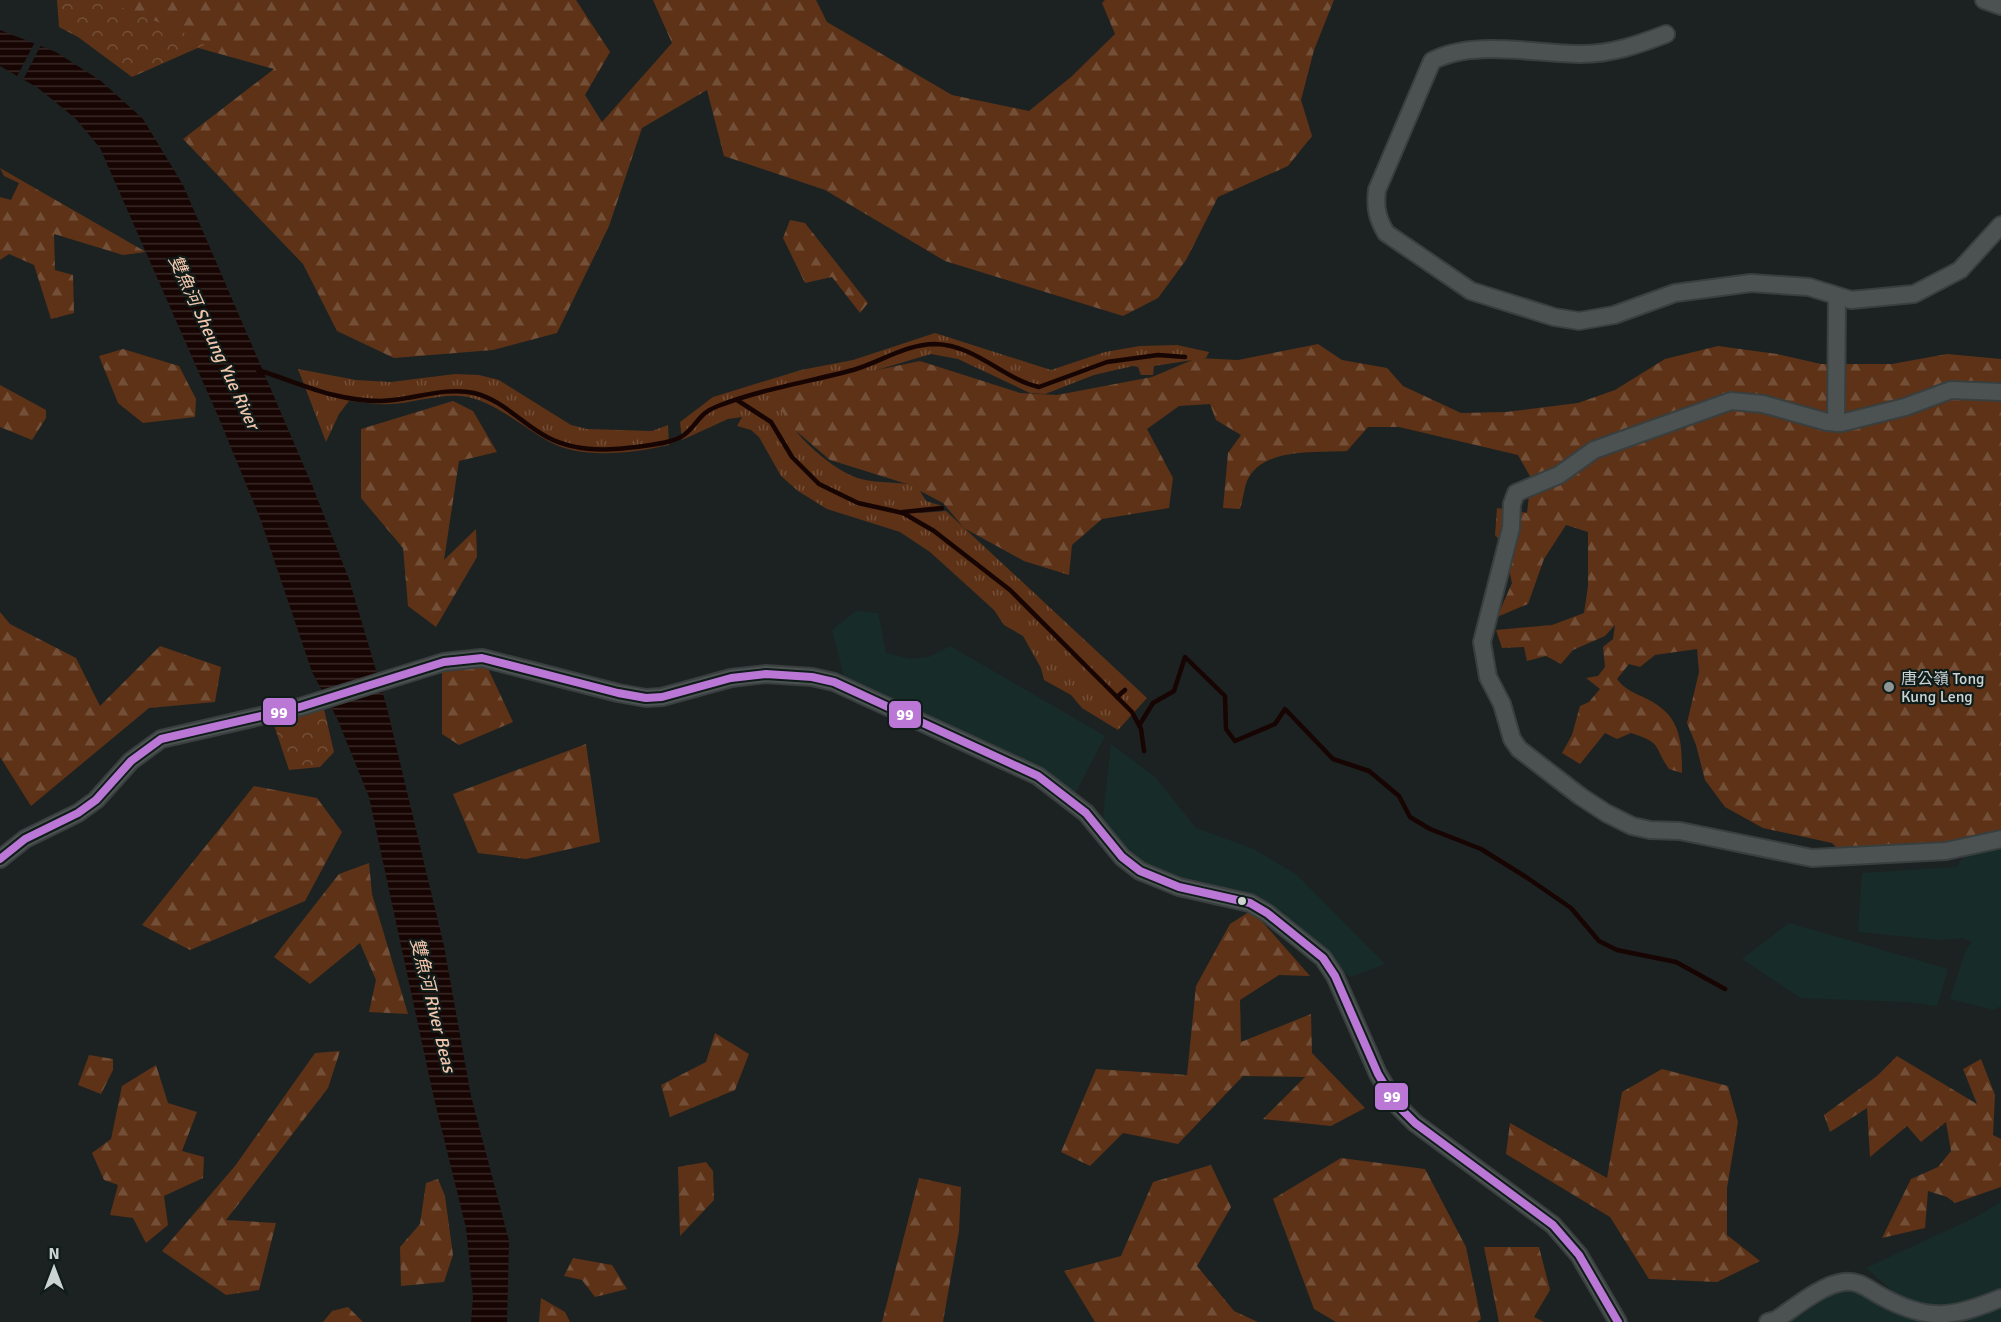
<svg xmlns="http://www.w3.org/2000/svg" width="2001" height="1322" font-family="Signika,'Noto Sans TC',sans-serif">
<defs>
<pattern id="grass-tufts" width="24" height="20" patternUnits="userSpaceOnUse" patternTransform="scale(1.5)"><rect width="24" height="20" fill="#5d3217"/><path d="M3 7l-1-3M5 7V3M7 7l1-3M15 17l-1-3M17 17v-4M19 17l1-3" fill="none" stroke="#734f38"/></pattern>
<pattern id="forest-firs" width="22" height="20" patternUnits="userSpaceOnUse" patternTransform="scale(1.5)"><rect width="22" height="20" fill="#5d3217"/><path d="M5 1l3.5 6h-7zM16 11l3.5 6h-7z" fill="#734f38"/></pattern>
<pattern id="park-crowns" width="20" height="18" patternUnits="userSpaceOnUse" patternTransform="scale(1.5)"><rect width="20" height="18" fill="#5d3217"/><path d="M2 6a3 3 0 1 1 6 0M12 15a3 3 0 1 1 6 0" fill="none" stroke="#734f38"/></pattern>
<pattern id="water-rules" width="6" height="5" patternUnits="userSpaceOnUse" patternTransform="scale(1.5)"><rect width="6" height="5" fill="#170503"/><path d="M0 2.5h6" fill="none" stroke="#382927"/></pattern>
</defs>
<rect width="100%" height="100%" fill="#1c2221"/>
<g fill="#172c28">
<path d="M 856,611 L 878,613 L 886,653 L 910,659 L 929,657 L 950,646 L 1105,736 L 1076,792 L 913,710 L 845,680 L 832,630 Z"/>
<path d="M 1111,744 L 1155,777 L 1196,828 L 1254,849 L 1297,875 L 1385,964 L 1350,977 L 1280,910 L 1193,884 L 1145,863 L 1114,837 L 1103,817 Z"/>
<path d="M 2001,844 L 2001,1006 L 1994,1010 L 1950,999 L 1966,950 L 1972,942 L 1961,938 L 1940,940 L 1858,932 L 1862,873 L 1957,867 L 1961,860 L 1977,849 Z"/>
<path d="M 1789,923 L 1948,969 L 1937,1006 L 1908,1002 L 1801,998 L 1742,959 Z"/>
<path d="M 2001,1202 L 2001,1291 L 1965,1306 L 1937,1311 L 1903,1300 L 1866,1268 L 1976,1217 Z"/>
<path d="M 1843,1287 L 1857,1287 L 1938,1322 L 1779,1322 L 1801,1314 Z"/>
<path d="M 2001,1307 L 2001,1322 L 1965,1322 Z"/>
</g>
<g fill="url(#grass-tufts)">
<path d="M 935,333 L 1051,370 L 1105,352 L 1140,346 L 1177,345 L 1209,352 L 1206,358 L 1154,366 L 1153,375 L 1141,375 L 1138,367 L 1133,366 L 1094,375 L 1045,394 L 1030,393 L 958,359 L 931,354 L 779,399 C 784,408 788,419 794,428 C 806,446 840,474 861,479 C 880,484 899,481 917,486 L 926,501 L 942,506 L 917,510 L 920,513 L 946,511 L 1147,698 L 1118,730 L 1082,708 L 1071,695 L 1044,680 L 1041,668 L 1023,636 L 1004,625 L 994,610 L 930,552 L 900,532 L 827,509 L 798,491 L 781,476 L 759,437 L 751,430 L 737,426 L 742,417 L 728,419 L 682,440 L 680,422 L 713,397 L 801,370 L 853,360 Z"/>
<path d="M 298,369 L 356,380 L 391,382 L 455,374 L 479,375 L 499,380 L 571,425 L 587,429 L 652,431 L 668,425 L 669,445 C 633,453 581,460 548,441 C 521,426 498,404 468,397 C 442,392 415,403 390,404 C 376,405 363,402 349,401 L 339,414 L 326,442 Z"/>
</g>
<g fill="url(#forest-firs)">
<path d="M 62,0 L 576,0 L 610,52 L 585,95 L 602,122 L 672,43 L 653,0 L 816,0 L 827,22 L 952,95 L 1029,111 L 1071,77 L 1115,34 L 1102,3 L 1105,0 L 1334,0 L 1314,50 L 1301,100 L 1312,136 L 1288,166 L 1218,197 L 1186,260 L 1158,298 L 1123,316 L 945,261 L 825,190 L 724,156 L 707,90 L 642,128 L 609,226 L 557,333 L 493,350 L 394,358 L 337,331 L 303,264 L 183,139 L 274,69 L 61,10 Z"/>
<path d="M 0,168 L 146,252 L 123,255 L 54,234 L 55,270 L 73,275 L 74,313 L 51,319 L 34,265 L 9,254 L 0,260 L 0,197 L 11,200 L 19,183 L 4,176 Z"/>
<path d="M 790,220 L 805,223 L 868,303 L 860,313 L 832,277 L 805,283 L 783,238 Z"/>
<path d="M 1318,344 L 1342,360 L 1387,368 L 1403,386 L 1461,413 L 1506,412 L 1578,403 L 1615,390 L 1665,359 L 1718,346 L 1777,354 L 1821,364 L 1892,364 L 1947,354 L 2001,359 L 2001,829 L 1931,850 L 1846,857 L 1832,843 L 1763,828 L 1725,807 L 1705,780 L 1696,745 L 1687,723 L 1699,672 L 1697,649 L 1655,655 L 1640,667 L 1629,664 L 1617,679 C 1625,690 1635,693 1647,699 C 1680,715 1682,739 1682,773 L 1669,769 C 1653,746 1663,743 1631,733 L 1617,739 L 1605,733 L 1580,764 L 1562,753 L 1572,735 L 1580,706 L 1589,702 L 1600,689 L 1586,678 L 1598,676 L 1605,667 L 1603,647 L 1613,639 L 1615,625 L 1605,636 L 1573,650 L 1561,664 L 1546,656 L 1527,661 L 1524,647 L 1502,648 L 1496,630 L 1552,625 L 1584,613 L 1588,586 L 1588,532 L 1566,525 L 1544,559 L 1528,604 L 1497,617 L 1512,583 L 1504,546 L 1495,535 L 1497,508 L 1527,513 L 1531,478 L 1518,455 L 1399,427 L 1368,427 L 1347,451 C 1316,453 1262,447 1247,481 C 1244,489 1243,500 1240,509 L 1223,508 L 1228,453 L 1241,435 L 1216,420 L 1210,404 L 1179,406 L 1147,429 L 1173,478 L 1169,508 L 1102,519 L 1072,545 L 1069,575 L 1024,561 L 964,528 L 943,503 L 907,484 L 830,460 L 795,430 L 777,404 L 779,399 L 843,377 L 920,361 L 1020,393 L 1057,395 L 1152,377 L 1197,358 L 1238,360 Z"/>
<path d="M 123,349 L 179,366 L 196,399 L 195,417 L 143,423 L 118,403 L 99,356 Z"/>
<path d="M 0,385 L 46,410 L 46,418 L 32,440 L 0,427 Z"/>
<path d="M 453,401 L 473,411 L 497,452 L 459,461 L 444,560 L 476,529 L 477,557 L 436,627 L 408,606 L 403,548 L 361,498 L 361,429 Z"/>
<path d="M 0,612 L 10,624 L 76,658 L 100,706 L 160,646 L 221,667 L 215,702 L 149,708 L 31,806 L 0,757 Z"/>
<path d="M 485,662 L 513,722 L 459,745 L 442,734 L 442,671 Z"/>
<path d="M 586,744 L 600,842 L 526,859 L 478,853 L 453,794 Z"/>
<path d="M 254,786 L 317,798 L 342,832 L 305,901 L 190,950 L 142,925 Z"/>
<path d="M 369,863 L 372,894 L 408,1014 L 369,1012 L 376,980 L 360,943 L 310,984 L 274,957 L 339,874 Z"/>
<path d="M 1252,910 L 1310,976 L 1279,975 L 1240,1000 L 1241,1042 L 1311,1014 L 1312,1053 L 1365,1108 L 1331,1126 L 1263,1119 L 1305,1077 L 1243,1076 L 1178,1144 L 1123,1133 L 1090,1166 L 1061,1152 L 1096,1069 L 1187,1075 L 1196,986 L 1230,924 Z"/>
<path d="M 715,1033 L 749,1054 L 735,1090 L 670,1117 L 661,1085 L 706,1062 Z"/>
<path d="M 340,1051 L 328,1088 L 226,1220 L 276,1223 L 259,1290 L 226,1295 L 162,1251 L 235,1166 L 315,1053 Z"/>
<path d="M 89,1055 L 113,1059 L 113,1070 L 101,1094 L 78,1085 Z"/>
<path d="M 1897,1056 L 1977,1104 L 1963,1069 L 1981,1059 L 1995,1095 L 1993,1135 L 2001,1139 L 2001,1187 L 1955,1203 L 1947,1197 L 1928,1191 L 1925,1228 L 1882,1238 L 1911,1179 L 1938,1167 L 1951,1151 L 1946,1122 L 1921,1142 L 1907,1126 L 1870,1157 L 1867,1108 L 1830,1132 L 1824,1115 L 1877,1076 Z"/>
<path d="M 156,1065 L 168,1103 L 197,1112 L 182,1151 L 204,1157 L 203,1178 L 164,1196 L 168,1225 L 146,1243 L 133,1218 L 110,1215 L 118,1185 L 104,1180 L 92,1153 L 111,1139 L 122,1086 Z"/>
<path d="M 1662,1069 L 1728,1086 L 1738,1122 L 1727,1188 L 1727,1235 L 1760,1261 L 1717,1282 L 1649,1279 L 1610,1217 L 1506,1154 L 1510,1123 L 1607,1178 L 1622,1092 Z"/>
<path d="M 1341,1158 L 1425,1169 L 1466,1247 L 1481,1319 L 1477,1322 L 1336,1322 L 1314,1309 L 1273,1199 Z"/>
<path d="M 706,1162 L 713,1171 L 714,1200 L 680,1236 L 678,1167 Z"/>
<path d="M 1211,1165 L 1231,1207 L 1197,1266 L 1234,1311 L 1258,1322 L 1095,1322 L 1064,1271 L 1121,1256 L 1153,1182 Z"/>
<path d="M 919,1178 L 961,1187 L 959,1231 L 943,1322 L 882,1322 Z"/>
<path d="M 438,1179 L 445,1196 L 453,1255 L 444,1282 L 401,1286 L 400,1247 L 420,1224 L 426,1183 Z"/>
<path d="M 1484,1247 L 1539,1247 L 1550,1290 L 1534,1317 L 1544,1322 L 1499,1322 Z"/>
<path d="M 573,1258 L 612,1265 L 627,1289 L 595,1297 L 582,1280 L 564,1276 Z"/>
<path d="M 541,1298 L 565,1312 L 570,1322 L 539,1322 Z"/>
<path d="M 348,1307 L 363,1322 L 323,1322 L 332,1311 Z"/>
</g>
<g fill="url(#park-crowns)">
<path d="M 57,0 L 104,0 L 209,43 L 132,77 L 78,37 L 59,27 Z"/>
<path d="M 324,709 L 334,752 L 320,767 L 289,770 L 274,725 Z"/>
</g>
<path fill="url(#water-rules)" d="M 0,30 L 56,52 L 101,81 L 143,119 L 183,185 L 312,485 L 349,579 L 386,704 L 444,946 L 471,1096 L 509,1241 L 507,1322 L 471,1322 L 473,1297 L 466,1228 L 433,1094 L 369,797 L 337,718 L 312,672 L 260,518 L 218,416 L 100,148 L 76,119 L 38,88 L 0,66 Z"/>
<path fill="#1c2221" d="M 36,40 L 42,43 L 22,82 L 16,78 Z"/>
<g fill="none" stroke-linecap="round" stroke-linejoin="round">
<g stroke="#170503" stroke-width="4.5">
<path d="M 258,370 C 300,383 334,401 380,401 C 411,401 444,386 474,393 C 503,400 522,424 547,437 C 573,451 608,451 636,447 C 650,445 673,443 684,435 C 698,424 699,413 718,406 C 762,389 808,382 853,370 C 880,362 907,344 935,344 C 976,345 1003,379 1039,387 L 1107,362 L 1158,355 L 1185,357"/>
<path d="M 737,400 L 771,422 L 792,457 L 819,484 L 858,503 L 903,513 L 934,531 L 1010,590 L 1132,712 L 1141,729 L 1144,751"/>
<path d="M 903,512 L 942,508"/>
<path d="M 1117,697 L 1125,690"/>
<path d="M 1140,724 L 1153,703 L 1174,691 L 1185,657 L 1225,696 L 1226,729 L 1235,741 L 1275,724 L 1285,709 L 1333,759 L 1369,771 L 1399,796 L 1410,817 L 1430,829 L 1481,849 L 1526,877 L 1571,908 L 1599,941 L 1617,950 L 1676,962 L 1725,989"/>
</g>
<g stroke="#393f3e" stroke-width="20">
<g id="minor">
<path d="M 1984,0 L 2001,6"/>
<path d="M 1666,34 C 1637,45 1612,54 1581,54 C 1536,54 1472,39 1432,61 L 1377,190 C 1375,207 1377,218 1386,233 L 1471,291 L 1554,317 L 1579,321 L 1614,315 L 1675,293 L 1751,283 L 1809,287 L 1851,300 L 1914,294 L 1960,270 L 2001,225"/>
<path d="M 2001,392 L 1951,390 L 1905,407 L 1841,423 L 1827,422 L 1763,404 L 1731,401 L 1594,450 L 1559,475 L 1516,493 L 1512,504 L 1511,528 L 1482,642 L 1488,677 L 1502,704 L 1512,739 L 1519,749 L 1580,796 L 1606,813 L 1632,826 L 1650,830 L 1680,831 L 1812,858 L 1946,851 L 2001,839"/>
<path d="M 1836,423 L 1837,296"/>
<path d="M 0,859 L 25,839 L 78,813 L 96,800 L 131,761 L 161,739 L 300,707 L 444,662 L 482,658 L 618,693 L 646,698 L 662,697 L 731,678 L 766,674 L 812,677 L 834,682 L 1038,776 L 1086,813 L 1122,857 L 1140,871 L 1179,887 L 1250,903 L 1267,913 L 1323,958 L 1335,976 L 1378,1074 L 1396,1104 L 1415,1123 L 1553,1225 L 1579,1255 L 1618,1322"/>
<path d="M 1768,1322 L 1776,1320 C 1794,1308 1823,1284 1844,1282 C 1859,1280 1868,1289 1881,1296 C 1928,1322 1953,1318 2001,1298"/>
</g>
</g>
<use href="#minor" stroke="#4c5251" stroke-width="16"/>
<g stroke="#0f1c1a" stroke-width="12">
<path id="bus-1" d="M 0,859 L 25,839 L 78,813 L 96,800 L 131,761 L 161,739 L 300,707 L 444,662 L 482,658 L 618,693 L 646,698 L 662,697 L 731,678 L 766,674 L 812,677 L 834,682 L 1038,776 L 1086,813 L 1122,857 L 1140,871 L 1179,887 L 1250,903 L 1267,913 L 1323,958 L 1335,976 L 1378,1074 L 1396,1104 L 1415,1123 L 1553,1225 L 1579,1255 L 1618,1322"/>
</g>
<use href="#bus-1" stroke="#ba77d6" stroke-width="8"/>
</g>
<circle fill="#8e9695" stroke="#0f1c1a" stroke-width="2" cx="1889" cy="687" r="6"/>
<circle fill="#ccd4d3" stroke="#0f1c1a" stroke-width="2" cx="1242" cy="901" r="5"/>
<g text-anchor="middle" stroke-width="4.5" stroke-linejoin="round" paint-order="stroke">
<g font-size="16" fill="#ccd4d3" stroke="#0f1c1a" text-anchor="start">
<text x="1901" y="684">唐公嶺 Tong<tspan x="1901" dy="18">Kung Leng</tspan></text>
</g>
<g font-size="18" font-style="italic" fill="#f1c4ab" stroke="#0f1c1a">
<text transform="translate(214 342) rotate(65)" y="6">雙魚河 Sheung Yue River</text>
<text transform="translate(433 1005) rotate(76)" y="6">雙魚河 River Beas</text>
</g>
</g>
<g stroke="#0f1c1a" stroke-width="2">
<rect x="262" y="697" width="35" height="29" rx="6" fill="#ba77d6"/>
<rect x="888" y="700" width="34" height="29" rx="6" fill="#ba77d6"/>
<rect x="1374" y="1082" width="35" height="29" rx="6" fill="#ba77d6"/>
</g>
<g font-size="16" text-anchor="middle" font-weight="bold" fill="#fff">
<text x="279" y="718">99</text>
<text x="905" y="720">99</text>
<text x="1392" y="1102">99</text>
</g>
<g transform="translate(54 1268)" stroke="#0f1c1a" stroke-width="4.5" paint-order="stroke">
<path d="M0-4.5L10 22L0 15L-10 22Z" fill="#ccd4d3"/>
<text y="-9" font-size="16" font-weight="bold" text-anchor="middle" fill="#ccd4d3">N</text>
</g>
</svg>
